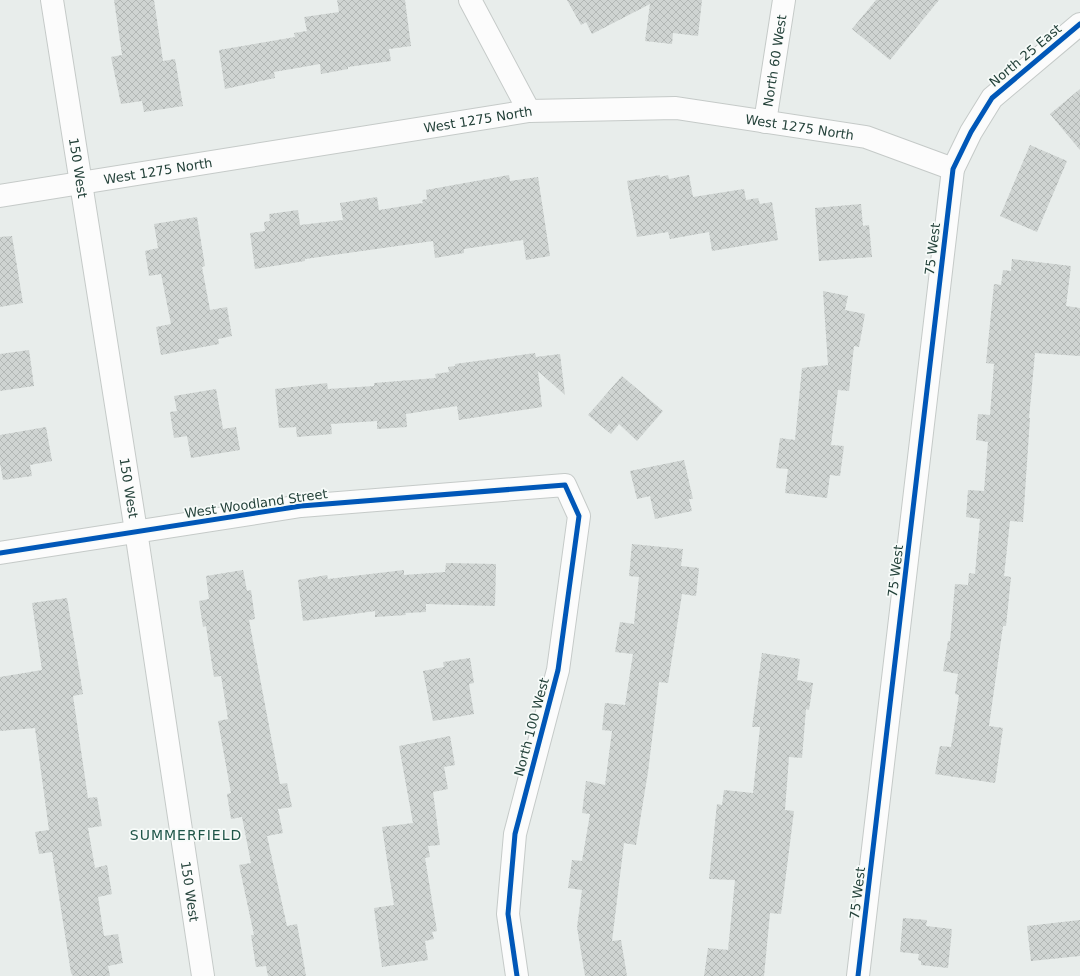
<svg xmlns="http://www.w3.org/2000/svg" width="1080" height="976" font-family="'DejaVu Sans',sans-serif">
<defs>
<pattern id="building-cross-hatch" width="8" height="8" patternUnits="userSpaceOnUse"><rect width="8" height="8" fill="#cfd4d2"/><path d="M0 0l8 8M0 8l8-8" fill="none" stroke="#b2b7b5"/></pattern>
</defs>
<rect width="100%" height="100%" fill="#e8edeb"/>
<g fill="url(#building-cross-hatch)">
<path d="M 114,0 L 154,0 L 163,61 L 175,59 L 183,106 L 144,112 L 142,101 L 121,104 L 111,57 L 122,55 Z"/>
<path d="M 337,0 L 405,0 L 411,46 L 389,49 L 391,61 L 348,67 L 348,69 L 321,74 L 320,64 L 274,72 L 275,78 L 225,89 L 219,50 L 295,37 L 294,33 L 307,31 L 304,17 L 339,12 Z"/>
<path d="M 567,0 L 702,0 L 698,36 L 673,33 L 672,44 L 645,41 L 650,4 L 592,34 L 586,22 L 581,25 Z"/>
<path d="M 876,0 L 939,0 L 890,60 L 852,29 Z"/>
<path d="M 1080,89 L 1080,150 L 1050,114 Z"/>
<path d="M 1030,145 L 1067,161 L 1037,232 L 1000,216 Z"/>
<path d="M 509,175 L 510,181 L 538,177 L 550,256 L 526,260 L 523,240 L 464,249 L 464,253 L 435,258 L 433,241 L 305,259 L 305,261 L 255,269 L 250,233 L 265,231 L 264,222 L 270,221 L 269,214 L 298,210 L 300,225 L 343,220 L 340,203 L 377,197 L 379,210 L 423,203 L 422,200 L 427,199 L 426,190 Z"/>
<path d="M 660,175 L 660,177 L 668,175 L 669,179 L 689,175 L 693,197 L 744,189 L 746,200 L 758,198 L 760,204 L 772,202 L 778,240 L 712,251 L 709,232 L 670,239 L 668,232 L 637,237 L 627,181 Z"/>
<path d="M 861,204 L 863,226 L 869,225 L 872,257 L 819,261 L 815,208 Z"/>
<path d="M 197,217 L 205,266 L 202,267 L 210,310 L 227,307 L 232,336 L 218,339 L 219,344 L 161,355 L 156,327 L 171,324 L 161,274 L 149,276 L 145,251 L 158,248 L 154,224 Z"/>
<path d="M 12,236 L 23,303 L 0,307 L 0,237 Z"/>
<path d="M 1012,259 L 1071,266 L 1066,306 L 1080,308 L 1080,356 L 1035,353 L 1029,418 L 1030,418 L 1023,522 L 1010,521 L 1004,576 L 1011,577 L 1006,626 L 1003,626 L 989,726 L 1003,728 L 995,783 L 935,774 L 940,746 L 951,747 L 959,695 L 955,694 L 958,674 L 943,671 L 948,641 L 950,641 L 955,584 L 968,585 L 969,573 L 975,574 L 980,519 L 966,517 L 968,490 L 984,491 L 988,442 L 976,440 L 978,414 L 990,415 L 994,364 L 986,363 L 994,284 L 1001,285 L 1003,270 L 1011,271 Z"/>
<path d="M 823,291 L 848,296 L 845,310 L 865,314 L 859,347 L 854,346 L 849,391 L 838,390 L 831,445 L 844,446 L 840,476 L 830,475 L 827,498 L 785,493 L 788,469 L 776,468 L 780,438 L 795,440 L 802,368 L 828,365 Z"/>
<path d="M 29,350 L 34,386 L 0,391 L 0,354 Z"/>
<path d="M 535,353 L 536,357 L 560,354 L 565,395 L 538,371 L 542,407 L 459,420 L 457,406 L 406,414 L 407,427 L 377,429 L 377,421 L 331,424 L 332,434 L 297,437 L 296,427 L 279,428 L 275,389 L 327,383 L 328,389 L 374,386 L 374,383 L 436,378 L 435,374 L 449,372 L 448,367 L 455,366 L 455,364 Z"/>
<path d="M 622,376 L 663,411 L 637,441 L 619,424 L 611,434 L 588,415 Z"/>
<path d="M 216,389 L 223,429 L 236,427 L 240,450 L 191,458 L 187,436 L 174,438 L 170,412 L 177,411 L 174,396 Z"/>
<path d="M 46,427 L 52,461 L 30,465 L 32,476 L 3,480 L 0,463 L 0,435 Z"/>
<path d="M 684,460 L 693,499 L 689,499 L 692,511 L 655,519 L 650,496 L 637,499 L 630,471 Z"/>
<path d="M 632,544 L 683,549 L 681,566 L 699,568 L 696,596 L 682,594 L 668,683 L 659,682 L 648,772 L 636,845 L 624,843 L 612,941 L 621,940 L 627,976 L 585,976 L 577,927 L 582,890 L 568,888 L 572,860 L 582,861 L 590,814 L 582,813 L 586,781 L 605,785 L 612,731 L 602,730 L 605,703 L 625,705 L 633,654 L 615,652 L 620,622 L 634,624 L 639,577 L 629,576 Z"/>
<path d="M 446,563 L 496,564 L 495,606 L 426,604 L 426,612 L 405,613 L 406,615 L 375,617 L 375,611 L 303,621 L 298,580 L 327,575 L 328,579 L 404,570 L 404,575 L 445,572 Z"/>
<path d="M 243,570 L 247,591 L 251,590 L 255,619 L 249,620 L 280,784 L 287,783 L 292,807 L 278,809 L 283,833 L 267,836 L 287,926 L 297,924 L 306,976 L 268,976 L 266,966 L 256,967 L 251,935 L 254,935 L 239,865 L 251,863 L 242,817 L 231,819 L 227,794 L 231,793 L 218,721 L 228,719 L 221,676 L 214,677 L 206,626 L 203,627 L 199,601 L 209,599 L 206,576 Z"/>
<path d="M 67,598 L 83,694 L 73,696 L 88,798 L 97,797 L 102,826 L 88,828 L 95,868 L 107,865 L 112,894 L 98,897 L 104,936 L 118,934 L 123,963 L 108,966 L 110,976 L 73,976 L 71,973 L 52,852 L 39,854 L 35,832 L 49,830 L 35,728 L 0,731 L 0,677 L 42,670 L 32,603 Z"/>
<path d="M 762,653 L 800,659 L 797,680 L 813,683 L 809,710 L 806,709 L 802,758 L 789,757 L 785,810 L 794,811 L 781,914 L 770,913 L 764,976 L 704,976 L 708,948 L 728,950 L 735,880 L 709,879 L 717,804 L 722,805 L 724,790 L 753,793 L 760,727 L 752,727 Z"/>
<path d="M 470,658 L 474,683 L 469,684 L 474,714 L 433,721 L 423,671 L 444,667 L 443,662 Z"/>
<path d="M 450,736 L 455,765 L 444,767 L 448,789 L 433,792 L 440,845 L 428,846 L 430,857 L 425,858 L 437,931 L 432,932 L 434,939 L 425,941 L 428,960 L 382,967 L 374,908 L 394,905 L 382,827 L 413,823 L 399,746 Z"/>
<path d="M 903,918 L 927,920 L 926,926 L 952,929 L 948,968 L 921,965 L 921,961 L 918,960 L 919,954 L 900,952 Z"/>
<path d="M 1080,920 L 1080,956 L 1031,961 L 1027,926 Z"/>
</g>
<g fill="none" stroke-linecap="round" stroke-linejoin="round">
<g stroke="#c5cac8" stroke-width="24">
<g id="minor">
<path id="s1" d="M 52,0 L 136,531 L 203,976"/>
<path d="M 470,0 L 529,111"/>
<path id="s2" d="M 765,122 L 784,0"/>
<path id="s3" d="M 0,196 L 529,111 L 676,108 L 866,137 L 953,169"/>
<path d="M 0,553 L 301,506 L 565,485 L 579,516 L 558,670 L 515,834 L 508,914 L 517,976"/>
<path d="M 858,976 L 953,169 L 971,132 L 992,98 L 1080,24"/>
</g>
</g>
<use href="#minor" stroke="#fcfcfc" stroke-width="22"/>
<g stroke="#f7fbf9" stroke-width="8">
<g id="cycleway">
<path d="M 0,553 L 301,506 L 565,485 L 579,516 L 558,670 L 515,834 L 508,914 L 517,976"/>
<path d="M 858,976 L 953,169 L 971,132 L 992,98 L 1080,24"/>
</g>
</g>
<use href="#cycleway" stroke="#0057b8" stroke-width="5"/>
</g>
<g text-anchor="middle" stroke-width="3.5" stroke-linejoin="round" paint-order="stroke">
<g font-size="13" fill="#24423a" stroke="#f7fbf9">
<text transform="translate(1025 55) rotate(-40)" y="5">North 25 East</text>
<text dy="5" stroke="none"><textPath href="#s2" startOffset="62">North 60 West</textPath></text>
<text dy="5" stroke="none"><textPath href="#s3" startOffset="484">West 1275 North</textPath></text>
<text dy="5" stroke="none"><textPath href="#s3" startOffset="808">West 1275 North</textPath></text>
<text dy="5" stroke="none"><textPath href="#s1" startOffset="170">150 West</textPath></text>
<text dy="5" stroke="none"><textPath href="#s3" startOffset="160">West 1275 North</textPath></text>
<text transform="translate(932 249) rotate(-83)" y="5">75 West</text>
<text dy="5" stroke="none"><textPath href="#s1" startOffset="494">150 West</textPath></text>
<text transform="translate(256 503) rotate(-8)" y="5">West Woodland Street</text>
<text transform="translate(895 571) rotate(-83)" y="5">75 West</text>
<text transform="translate(531 727) rotate(-75)" y="5">North 100 West</text>
<text dy="5" stroke="none"><textPath href="#s1" startOffset="902">150 West</textPath></text>
<text transform="translate(857 893) rotate(-83)" y="5">75 West</text>
</g>
<g font-size="14" letter-spacing="1" fill="#1f5548" stroke="#f7fbf9">
<text x="186" y="840">SUMMERFIELD</text>
</g>
</g>
</svg>
